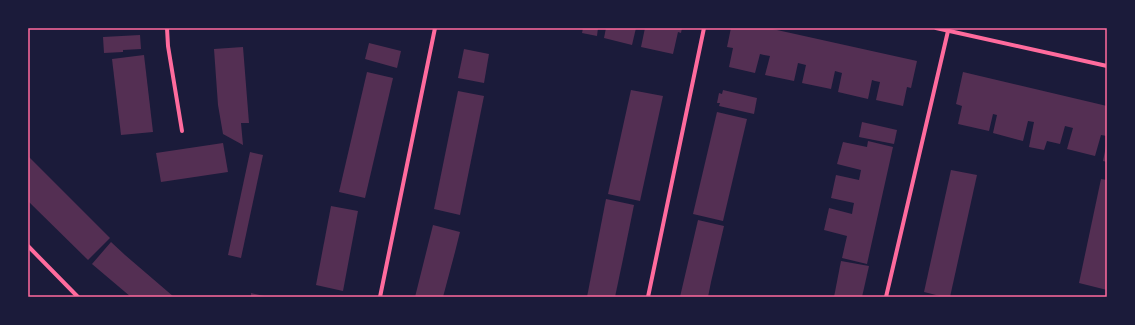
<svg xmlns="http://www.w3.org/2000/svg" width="1135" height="325" font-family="'DM Sans',sans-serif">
<rect width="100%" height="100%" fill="#1b1b3a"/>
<g fill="#542f53">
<path d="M 583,28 L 598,28 L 597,36 L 582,33 Z"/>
<path d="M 606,28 L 636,28 L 632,45 L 604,38 Z"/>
<path d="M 645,28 L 682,28 L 681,33 L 678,32 L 673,54 L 641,47 Z"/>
<path d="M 731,28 L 768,28 L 917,61 L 911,88 L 907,87 L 903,106 L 876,100 L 880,82 L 875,81 L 872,80 L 868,99 L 838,92 L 842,73 L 835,71 L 831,89 L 802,83 L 806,65 L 798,63 L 794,81 L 765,75 L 770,56 L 764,55 L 760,54 L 755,73 L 729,67 L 733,48 L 727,47 Z"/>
<path d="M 140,35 L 141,49 L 123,50 L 123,52 L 104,53 L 103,37 Z"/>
<path d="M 369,43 L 401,51 L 397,68 L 365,59 Z"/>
<path d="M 243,47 L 249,123 L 241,123 L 243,145 L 223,134 L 218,105 L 214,49 Z"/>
<path d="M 464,49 L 489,54 L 484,83 L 458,78 Z"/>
<path d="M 144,55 L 153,132 L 121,135 L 112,59 Z"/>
<path d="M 367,72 L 393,78 L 365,198 L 339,192 Z"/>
<path d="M 963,72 L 1107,106 L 1107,136 L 1101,135 L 1095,156 L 1067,149 L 1073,128 L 1065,126 L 1060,144 L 1047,141 L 1044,150 L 1029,147 L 1034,122 L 1028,121 L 1023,141 L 993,133 L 997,115 L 993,114 L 989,131 L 958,124 L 962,106 L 956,104 Z"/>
<path d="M 631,90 L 663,96 L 640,201 L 608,194 Z"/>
<path d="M 723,90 L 757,98 L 754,114 L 719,106 L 720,103 L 717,103 L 719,93 L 722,94 Z"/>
<path d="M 458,91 L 484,96 L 460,215 L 434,209 Z"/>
<path d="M 717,112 L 747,119 L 723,221 L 693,214 Z"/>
<path d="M 862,122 L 897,130 L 894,144 L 859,137 Z"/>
<path d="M 868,141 L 893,147 L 867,264 L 842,258 L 847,236 L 824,230 L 829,208 L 852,214 L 853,208 L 854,203 L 831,198 L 836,175 L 859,180 L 861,170 L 837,164 L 843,142 L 867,147 Z"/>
<path d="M 223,143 L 228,172 L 161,182 L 156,153 Z"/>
<path d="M 1106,146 L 1107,146 L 1107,162 L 1103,161 Z"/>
<path d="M 250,152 L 263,155 L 241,258 L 228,255 Z"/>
<path d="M 28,156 L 110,238 L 88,260 L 28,201 Z"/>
<path d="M 951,170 L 977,175 L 950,297 L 944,297 L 924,292 Z"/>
<path d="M 1101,179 L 1107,180 L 1107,290 L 1079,283 Z"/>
<path d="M 606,199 L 634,205 L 623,259 L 615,297 L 587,297 Z"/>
<path d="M 331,206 L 358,211 L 343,291 L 316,285 Z"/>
<path d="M 698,220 L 724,226 L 711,282 L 708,297 L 680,297 Z"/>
<path d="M 433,225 L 460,232 L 455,252 L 443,297 L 415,297 Z"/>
<path d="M 111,242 L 125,255 L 174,297 L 131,297 L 92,264 Z"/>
<path d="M 841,261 L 869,266 L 862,297 L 834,297 Z"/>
<path d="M 251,293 L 264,296 L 264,297 L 251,297 Z"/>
</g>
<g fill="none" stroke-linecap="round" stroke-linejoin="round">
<g stroke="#ff6b9d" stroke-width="4">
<path d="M 167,28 L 168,46 L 182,131"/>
<path d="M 936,28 L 1107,66"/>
<path d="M 28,246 L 78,297"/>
<path d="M 380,297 L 435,28"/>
<path d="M 648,297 L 704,28"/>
<path d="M 886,297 L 948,31"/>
</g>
</g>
<rect width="1135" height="325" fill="none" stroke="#1b1b3a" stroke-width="58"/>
<rect x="29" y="29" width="1077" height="267" fill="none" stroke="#ff6b9d" stroke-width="1.5"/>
</svg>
